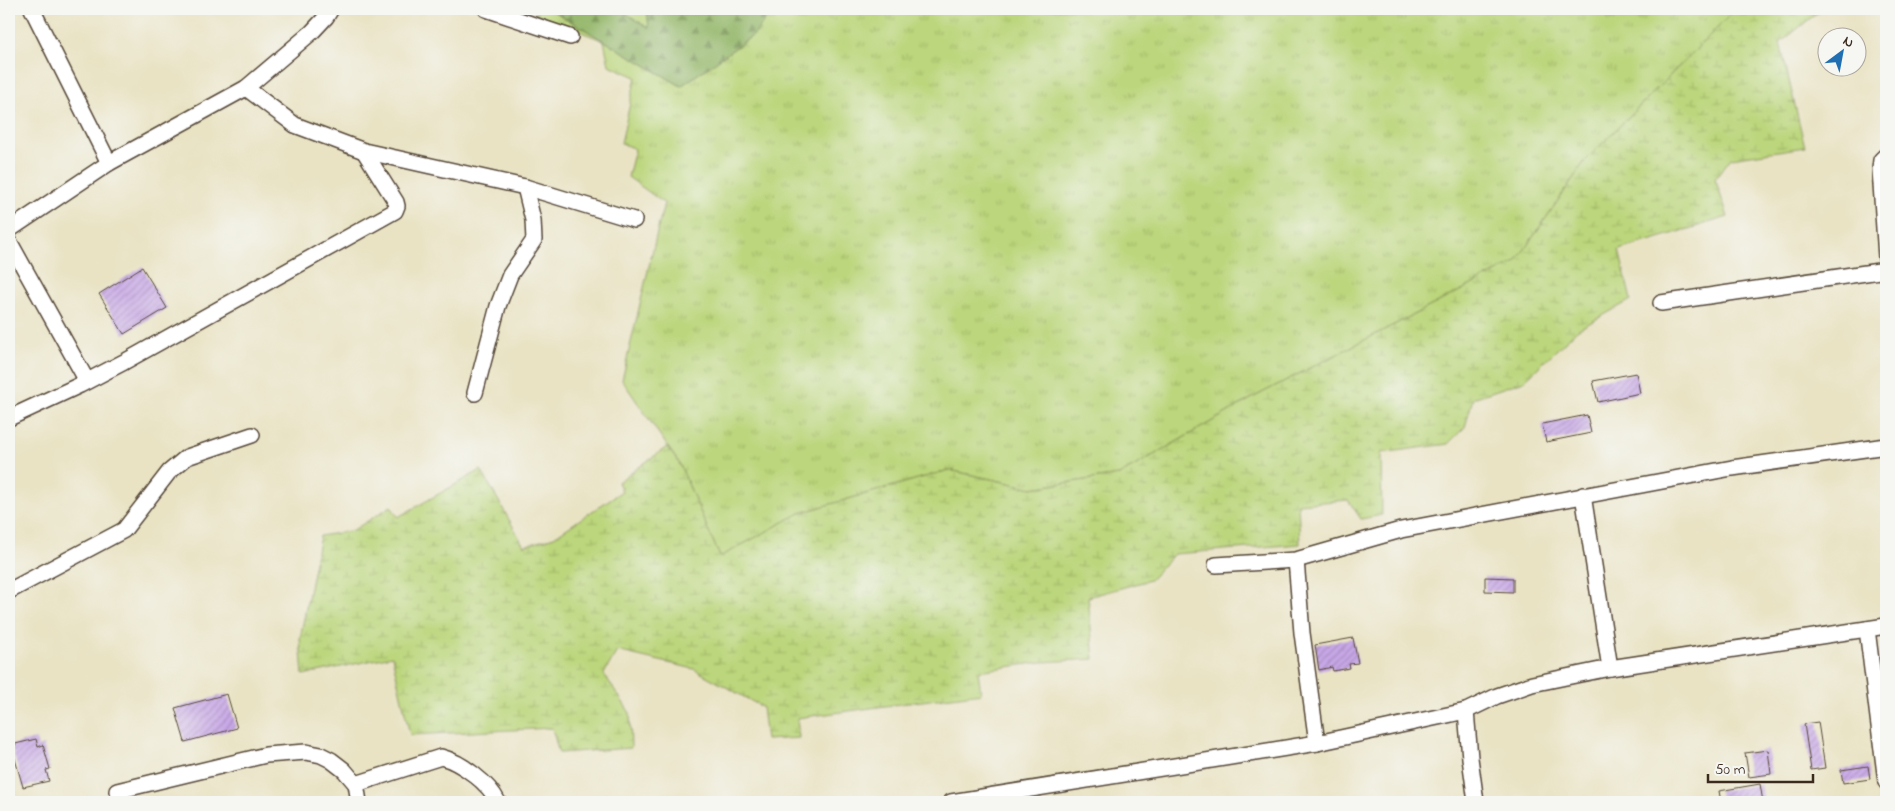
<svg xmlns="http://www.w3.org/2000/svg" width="1895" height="811" font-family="'Indie Flower',sans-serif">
<defs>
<pattern id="grass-tufts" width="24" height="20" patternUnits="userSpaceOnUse" patternTransform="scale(1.25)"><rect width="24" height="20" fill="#bbd67b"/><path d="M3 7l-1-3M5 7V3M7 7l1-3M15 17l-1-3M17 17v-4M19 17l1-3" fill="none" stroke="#a2b86a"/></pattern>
<pattern id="forest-firs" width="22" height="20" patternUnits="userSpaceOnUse" patternTransform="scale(1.25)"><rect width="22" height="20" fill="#94b76b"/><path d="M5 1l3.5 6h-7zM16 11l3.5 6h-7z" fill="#7a9557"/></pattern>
<pattern id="wetland-marsh" width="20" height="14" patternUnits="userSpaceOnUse" patternTransform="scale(1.25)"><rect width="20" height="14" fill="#bbd67b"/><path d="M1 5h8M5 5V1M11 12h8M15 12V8" fill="none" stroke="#a2b86a"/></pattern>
<pattern id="building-hatch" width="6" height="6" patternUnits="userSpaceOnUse" patternTransform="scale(1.25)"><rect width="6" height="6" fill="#c8a8e7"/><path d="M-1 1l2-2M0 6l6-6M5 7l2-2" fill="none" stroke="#a489bb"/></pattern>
</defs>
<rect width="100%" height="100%" fill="#f6f6f2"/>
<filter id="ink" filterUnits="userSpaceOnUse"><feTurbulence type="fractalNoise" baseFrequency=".02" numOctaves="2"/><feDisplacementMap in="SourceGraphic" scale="10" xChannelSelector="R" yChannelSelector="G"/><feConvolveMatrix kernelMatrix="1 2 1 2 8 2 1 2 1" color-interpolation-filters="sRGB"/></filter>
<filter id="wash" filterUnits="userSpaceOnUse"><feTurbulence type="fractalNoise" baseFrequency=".0096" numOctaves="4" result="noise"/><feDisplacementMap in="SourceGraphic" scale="20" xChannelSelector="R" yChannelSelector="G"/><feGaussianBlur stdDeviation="1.12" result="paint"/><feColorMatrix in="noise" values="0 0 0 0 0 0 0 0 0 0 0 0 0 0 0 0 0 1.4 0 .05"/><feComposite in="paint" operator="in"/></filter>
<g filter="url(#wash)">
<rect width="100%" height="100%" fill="#e9e3c4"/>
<g fill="url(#grass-tufts)" stroke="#7b804c">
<path d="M 538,9 L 550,9 L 681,86 L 755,34 L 773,9 L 1736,9 L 1585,161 L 1516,262 L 1256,396 L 1119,475 L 1032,488 L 949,470 L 800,513 L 720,557 L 679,463 L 622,380 L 664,203 L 628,177 L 635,149 L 621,143 L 636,77 L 609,65 L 604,41 L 536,14 Z"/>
<path d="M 623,9 L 647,9 L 649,29 L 624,12 Z"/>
</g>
<path fill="url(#forest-firs)" stroke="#687044" d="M 550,9 L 623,9 L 624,12 L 649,28 L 647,9 L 773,9 L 755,34 L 681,86 Z"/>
<path fill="url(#wetland-marsh)" stroke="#7b804c" d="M 1736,9 L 1822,9 L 1780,43 L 1805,147 L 1731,158 L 1715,179 L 1728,217 L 1619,250 L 1631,300 L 1577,330 L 1524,381 L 1473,398 L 1465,427 L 1448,444 L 1381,453 L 1382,515 L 1361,519 L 1348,500 L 1298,504 L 1300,544 L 1174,554 L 1150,580 L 1088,597 L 1094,659 L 1042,662 L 978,671 L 981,693 L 797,718 L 799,738 L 766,740 L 762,707 L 694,669 L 617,651 L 604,674 L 630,713 L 631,748 L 559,753 L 552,728 L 410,735 L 392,656 L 303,675 L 300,639 L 320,536 L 352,531 L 391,506 L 398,517 L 481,470 L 524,546 L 554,537 L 622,491 L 618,482 L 667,447 L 679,463 L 720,557 L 800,513 L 949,470 L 1032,488 L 1119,475 L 1256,396 L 1516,262 L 1585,161 Z"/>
<g id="blocks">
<g fill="url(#building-hatch)">
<path d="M 142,267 L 167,308 L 124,334 L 99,294 Z"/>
<path d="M 1636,373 L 1640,393 L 1598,402 L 1593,381 Z"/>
<path d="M 1587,415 L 1591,433 L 1546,442 L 1542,424 Z"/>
<path d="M 1485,577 L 1513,578 L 1513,592 L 1485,591 Z"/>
<path d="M 1353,638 L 1358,663 L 1349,664 L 1350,668 L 1333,671 L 1332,667 L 1319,670 L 1315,645 Z"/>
<path d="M 227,694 L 237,728 L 185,742 L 175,708 Z"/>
<path d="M 1818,722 L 1825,768 L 1811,770 L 1804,724 Z"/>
<path d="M 36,739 L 38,747 L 43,745 L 50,769 L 46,770 L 49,781 L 23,787 L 11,745 Z"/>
<path d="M 1768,750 L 1771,774 L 1749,777 L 1745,753 Z"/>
<path d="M 1868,766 L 1870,779 L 1843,783 L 1841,770 Z"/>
<path d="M 1760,784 L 1763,802 L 1721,802 L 1719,791 Z"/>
</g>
</g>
</g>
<g filter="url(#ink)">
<use href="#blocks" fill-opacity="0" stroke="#554637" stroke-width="1"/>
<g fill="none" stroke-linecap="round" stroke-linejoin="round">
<g stroke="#554637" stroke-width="18">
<g id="minor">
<path d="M 32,9 L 109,163"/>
<path d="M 486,9 L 570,37"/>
<path d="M 246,88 L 295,125 L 364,151 L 525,187 L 634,220"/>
<path d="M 1886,155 L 1881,160 L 1880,169 L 1886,258"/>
<path d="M 9,230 L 109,163 L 246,88 L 312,32 L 326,17 L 331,9"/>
<path d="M 9,241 L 87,381"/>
<path d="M 1661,303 L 1886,270"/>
<path d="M 475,393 L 498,306 L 510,275 L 534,240 L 533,220 L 525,187"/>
<path d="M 9,418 L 80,385 L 124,362 L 395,211 L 397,206 L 396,202 L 364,151"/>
<path d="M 1583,495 L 1610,668"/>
<path d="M 1296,560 L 1302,633 L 1317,743"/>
<path d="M 1216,565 L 1296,560 L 1401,530 L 1732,468 L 1886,446"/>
<path d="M 9,591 L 124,530 L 169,472 L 187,457 L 252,435"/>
<path d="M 1867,629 L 1886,782"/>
<path d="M 356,784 L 441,757 C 461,762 489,783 498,802"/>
<path d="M 117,791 L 266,755 L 306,752 L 321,755 L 331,760 L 344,770 L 356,784 L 359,802"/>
<path d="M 951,802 L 1317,743 L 1466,711"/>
<path d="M 1476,802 L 1470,758 L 1466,711 L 1497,696 L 1532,684 L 1610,668 L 1886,626"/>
</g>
</g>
<use href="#minor" stroke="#fff" stroke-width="15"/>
</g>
</g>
<rect width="1895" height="811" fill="none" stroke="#f6f6f2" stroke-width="30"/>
<g transform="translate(1842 52) rotate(32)"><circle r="24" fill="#f6f6f2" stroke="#aba49d"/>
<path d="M0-4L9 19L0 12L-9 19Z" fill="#1f6fb2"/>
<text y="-8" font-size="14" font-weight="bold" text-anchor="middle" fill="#3b2a1e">N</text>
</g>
<path d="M1708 774v8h105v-8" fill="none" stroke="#3b2a1e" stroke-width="2.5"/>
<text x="1715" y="774" font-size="15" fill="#3b2a1e" stroke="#f6f6f2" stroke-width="4" paint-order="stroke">50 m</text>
</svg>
